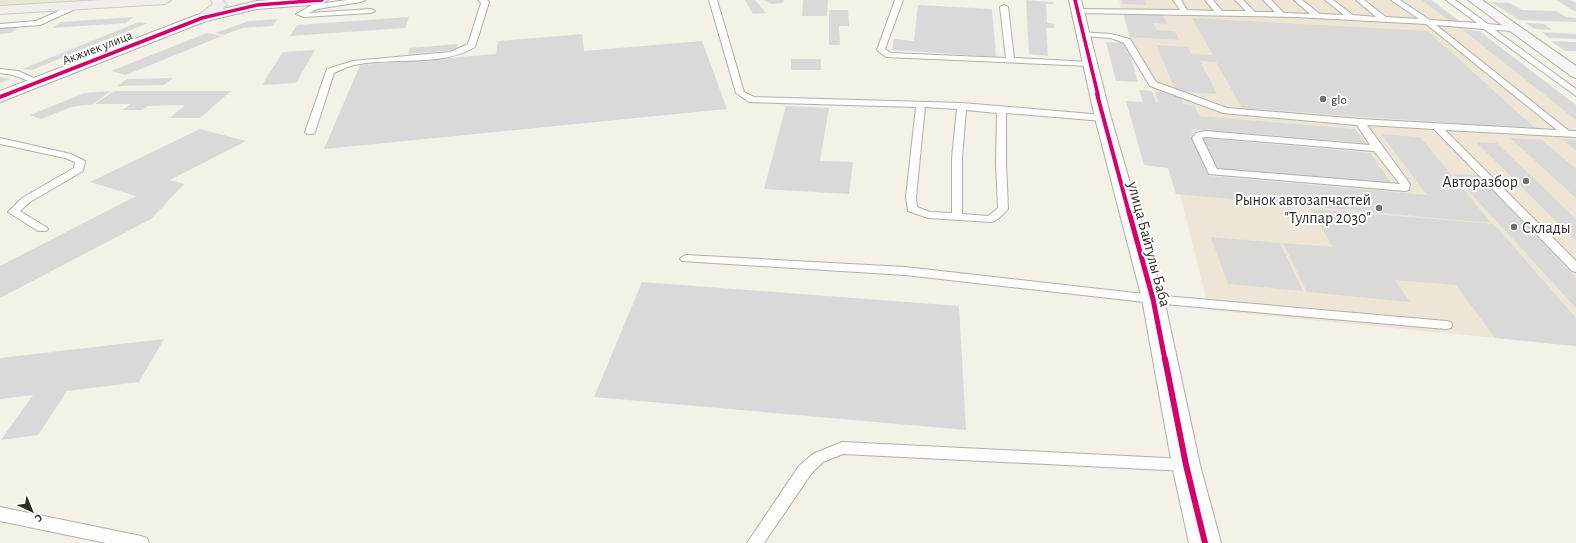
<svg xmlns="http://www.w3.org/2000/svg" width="1576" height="543" font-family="'Alegreya Sans',sans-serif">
<rect width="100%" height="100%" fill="#f4f1e8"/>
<path fill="#ede6d6" d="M 1119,0 L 1431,0 L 1576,105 L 1576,346 L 1209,310 L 1154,91 L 1130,37 Z"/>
<path fill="#e8e9d2" d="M 0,0 L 86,0 L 0,6 Z"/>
<g fill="#dbd9d8">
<path d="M 745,0 L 755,0 L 766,13 L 753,14 Z"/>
<path d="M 764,0 L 784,0 L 783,3 L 771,4 Z"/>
<path d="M 803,0 L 828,0 L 827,16 L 802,16 Z"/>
<path d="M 1026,0 L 1053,2 L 1054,4 L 1046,4 L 1047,23 L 1054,24 L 1054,28 L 1046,28 L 1048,56 L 1029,54 Z"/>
<path d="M 1121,0 L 1144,0 L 1147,5 L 1123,4 Z"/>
<path d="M 1422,0 L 1431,0 L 1459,21 L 1450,21 Z"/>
<path d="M 1556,0 L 1570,0 L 1576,3 L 1576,12 Z"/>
<path d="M 1491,2 L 1510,3 L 1522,10 L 1556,11 L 1566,17 L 1576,18 L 1576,22 L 1519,20 Z"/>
<path d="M 918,5 L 992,9 L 996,57 L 892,50 L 894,39 L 914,41 Z"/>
<path d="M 829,10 L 848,10 L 849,26 L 839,26 L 840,45 L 829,45 Z"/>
<path d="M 1123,12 L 1163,15 L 1167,24 L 1153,23 L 1157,30 L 1175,31 L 1179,40 L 1130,37 Z"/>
<path d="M 133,17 L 126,23 L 52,28 L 61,22 Z"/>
<path d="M 409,17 L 405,28 L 290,36 L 297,25 Z"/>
<path d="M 1192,18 L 1428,31 L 1536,129 L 1242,108 L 1216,62 L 1200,61 L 1217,94 L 1176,91 L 1156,45 L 1188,47 L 1191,54 L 1213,55 Z"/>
<path d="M 278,19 L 272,26 L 243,28 L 223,35 L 215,33 L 249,21 Z"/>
<path d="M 139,22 L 148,23 L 32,70 L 22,69 Z"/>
<path d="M 1526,23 L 1544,24 L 1552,30 L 1534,29 Z"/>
<path d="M 20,26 L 11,33 L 0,34 L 0,27 Z"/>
<path d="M 1463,30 L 1479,31 L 1576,105 L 1576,120 Z"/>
<path d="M 1542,32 L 1576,34 L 1576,39 L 1549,38 Z"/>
<path d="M 207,33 L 222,36 L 126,75 L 111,71 Z"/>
<path d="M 582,34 L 584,51 L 702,41 L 727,109 L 324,149 L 360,65 L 496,54 L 498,41 Z"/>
<path d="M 1551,41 L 1576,42 L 1576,51 L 1565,51 Z"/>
<path d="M 1106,42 L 1127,43 L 1138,82 L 1116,81 Z"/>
<path d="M 458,44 L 457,50 L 408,54 L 410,48 Z"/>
<path d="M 315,50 L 296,83 L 262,85 L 283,52 Z"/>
<rect x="791" y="59" width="30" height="11"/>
<path d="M 0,77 L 11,79 L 0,83 Z"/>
<path d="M 173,78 L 164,85 L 117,86 L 127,79 Z"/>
<path d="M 1139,90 L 1152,91 L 1156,102 L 1159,102 L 1155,92 L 1179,93 L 1183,104 L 1194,105 L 1199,116 L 1355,129 L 1366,143 L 1191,129 L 1209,176 L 1427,195 L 1381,134 L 1420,137 L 1491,223 L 1176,194 L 1168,168 L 1144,165 L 1126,101 L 1143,102 Z"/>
<path d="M 111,91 L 93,104 L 71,107 L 41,119 L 30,115 L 85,93 Z"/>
<path d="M 114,91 L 231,91 L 200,118 L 170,118 L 185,105 L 148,106 L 142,110 L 122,110 L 131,104 L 95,104 Z"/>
<path d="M 786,106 L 829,108 L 820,161 L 853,162 L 849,194 L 764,189 Z"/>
<path d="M 200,129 L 246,141 L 170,180 L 184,184 L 151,219 L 0,298 L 0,266 L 136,196 L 90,182 Z"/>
<path d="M 1202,138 L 1370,153 L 1392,184 L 1215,169 Z"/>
<path d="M 1510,138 L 1542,140 L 1576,169 L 1576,198 Z"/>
<path d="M 1562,139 L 1576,140 L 1576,151 Z"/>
<path d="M 1476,142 L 1497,143 L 1576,219 L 1576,241 Z"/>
<path d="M 1453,174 L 1478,175 L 1576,278 L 1576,308 Z"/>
<path d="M 1310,209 L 1494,224 L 1576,318 L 1576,346 L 1495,338 L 1456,285 L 1395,280 L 1410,302 L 1307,292 L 1283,243 L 1333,247 Z"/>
<path d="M 1211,237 L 1280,243 L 1303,291 L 1228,284 Z"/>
<path d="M 642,282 L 959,306 L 966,430 L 594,397 Z"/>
<path d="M 164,339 L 139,382 L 67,391 L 38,435 L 1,440 L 33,395 L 0,399 L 0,358 Z"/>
</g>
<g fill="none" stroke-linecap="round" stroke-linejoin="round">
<g stroke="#b1afa8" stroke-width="2">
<g id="lane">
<path d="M 347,0 L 365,0 L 361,2 L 317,9 L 309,13 L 371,9 L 375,11 L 371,13 L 304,17 L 296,14 L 312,5 Z"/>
<path d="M 478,0 L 487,0 L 489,2 L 475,47 C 442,67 391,57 354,65 C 347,67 340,70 334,73 L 315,132 L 313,134 L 307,134 L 305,132 L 327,69 L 353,61 L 450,52 L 468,44 L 481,3 Z"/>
<path d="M 709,0 L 717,0 L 744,92 L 754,97 L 962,103 L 1103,115 L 1108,118 L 1103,121 L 1006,113 L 1006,163 L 1008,209 C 1004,214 997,221 991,222 L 928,218 L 908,211 L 906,197 L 916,107 L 749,102 L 736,93 ZM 925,107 L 957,109 L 952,158 L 952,213 L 930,212 L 917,207 L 916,197 ZM 966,110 L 997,113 L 996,163 L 998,208 L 988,216 L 962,214 L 962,158 Z"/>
<path d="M 895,0 L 903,0 L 885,49 L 891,53 L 1006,58 L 1000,7 L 1004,5 L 1008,7 L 1014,58 L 1089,62 L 1093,64 L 1089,66 L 886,57 L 877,50 Z"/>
<path d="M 1173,0 L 1181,0 L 1187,10 L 1214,11 L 1205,0 L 1213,0 L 1222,11 L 1246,11 L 1235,0 L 1243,0 L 1255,12 L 1275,12 L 1263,0 L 1271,0 L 1284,13 L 1310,14 L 1294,0 L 1302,0 L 1320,14 L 1344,15 L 1325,0 L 1333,0 L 1353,15 L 1376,17 L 1356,0 L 1364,0 L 1386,17 L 1419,19 L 1391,0 L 1400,0 L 1430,20 L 1477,23 L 1446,0 L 1455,0 L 1488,24 L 1518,27 L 1519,29 L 1515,31 L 1495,30 L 1576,89 L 1576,96 L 1484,29 L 1436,25 L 1569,131 L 1576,131 L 1576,137 L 1445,130 L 1576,261 L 1576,272 L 1572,271 L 1434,129 L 1367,125 L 1410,184 L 1409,190 L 1405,191 L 1209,174 L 1192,138 L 1196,133 L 1206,131 L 1370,145 L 1357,125 L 1223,113 L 1150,86 L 1124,43 L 1111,38 L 1082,36 L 1078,34 L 1079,32 L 1111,34 L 1130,39 L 1156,82 L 1227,108 L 1360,119 L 1557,130 L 1426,24 L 1296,17 L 1077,13 L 1073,11 L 1077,9 L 1180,10 ZM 1206,137 L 1374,151 L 1400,184 L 1217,169 L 1202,138 Z"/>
<path d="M 77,3 L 84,5 L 40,25 L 0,28 L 0,24 L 36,21 Z"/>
<path d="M 0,69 L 18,71 L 43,82 L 39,85 L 13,75 L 0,73 Z"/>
<path d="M 0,138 L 71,154 L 85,161 L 83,171 L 30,202 L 20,211 L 46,227 L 48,229 L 46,231 L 38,231 L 8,212 L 22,198 L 74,168 L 75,162 L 65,158 L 0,144 Z"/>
<path d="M 686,255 L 905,267 L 1153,295 L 1446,321 L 1451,322 L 1452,325 L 1451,328 L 1446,329 L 1153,303 L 905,275 L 682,261 L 680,259 L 682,257 Z"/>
<path d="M 842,442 L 1186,459 L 1192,461 L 1194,465 L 1192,469 L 1186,471 L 843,454 L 823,462 L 811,474 L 764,543 L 747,543 L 799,466 L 813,454 Z"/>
<path d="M 0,507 L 141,536 L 147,538 L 149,543 L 106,543 L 0,521 Z"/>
</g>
</g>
<g stroke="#b1afa8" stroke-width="2">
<g id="street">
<path d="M 271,0 L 328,0 L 322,4 L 257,9 L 206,21 L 0,102 L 0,91 L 197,15 L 257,1 Z"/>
<path d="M 1069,0 L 1081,0 L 1111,118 L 1164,299 L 1200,465 L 1221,543 L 1189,543 L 1172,465 L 1142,299 L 1095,118 Z"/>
</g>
</g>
<g stroke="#b1afa8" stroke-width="2">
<path id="secondary" d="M 1468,0 L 1482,0 L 1576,66 L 1576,78 L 1571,76 Z"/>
</g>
<g stroke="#cdccc7" stroke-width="2">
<g id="primary">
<path d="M 101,0 L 171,0 L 165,4 L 0,14 L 0,6 Z"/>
<path d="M 211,0 L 223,0 L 227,5 L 207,21 L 197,21 L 195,18 L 213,4 Z"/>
</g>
</g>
<use href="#lane" fill="#fdfdfc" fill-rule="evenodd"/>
<use href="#street" fill="#fdfdfc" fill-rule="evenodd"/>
<use href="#secondary" fill="#f8f4f4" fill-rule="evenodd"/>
<use href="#primary" fill="#f2eceb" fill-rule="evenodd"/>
<g stroke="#fff" stroke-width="5">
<g id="cycleway-far3">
<path d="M 1075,0 L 1098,95"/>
<path d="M 5,95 L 202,18 L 257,5 L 322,0"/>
</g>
</g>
<g stroke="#fff" stroke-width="6">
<g id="cycleway-far2">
<path d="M 1097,94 L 1129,213"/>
<path d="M 0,97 L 8,94"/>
</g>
</g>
<g stroke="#fff" stroke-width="8">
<path id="cycleway-far1" d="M 1129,212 L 1153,299 L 1165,360"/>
</g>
<g stroke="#fff" stroke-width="9">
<path id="cycleway" d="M 1165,359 L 1186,465 L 1205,543"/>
</g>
<use href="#cycleway-far3" stroke="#d6006c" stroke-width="3.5"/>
<use href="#cycleway-far2" stroke="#d6006c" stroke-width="4"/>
<use href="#cycleway-far1" stroke="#d6006c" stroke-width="5"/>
<use href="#cycleway" stroke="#d6006c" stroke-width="6"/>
</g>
<g fill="#74726a" stroke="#fff" stroke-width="1.5">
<circle cx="1323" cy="99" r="4"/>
<circle cx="1526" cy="181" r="4"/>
<circle cx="1379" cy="208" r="4"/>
<circle cx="1514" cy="227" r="4"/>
</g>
<g text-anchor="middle" stroke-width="4" stroke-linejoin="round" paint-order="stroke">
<g font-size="13" fill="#2f2d26" stroke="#fff">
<text transform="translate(97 47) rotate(-21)" y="5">Акжиек улица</text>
</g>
<g font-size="13" fill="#2f2d26" stroke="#fff" text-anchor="start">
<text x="1331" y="104">glo</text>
</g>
<g font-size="16" fill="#2f2d26" stroke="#fff" text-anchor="end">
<text x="1518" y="187">Авторазбор</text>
<text x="1371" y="205">Рынок автозапчастей<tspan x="1371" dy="18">"Тулпар 2030"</tspan></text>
<text x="1522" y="233" text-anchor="start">Склады</text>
</g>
<g font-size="16" fill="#2f2d26" stroke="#fff">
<text transform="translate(1150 244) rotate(75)" y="6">улица Байтулы Баба</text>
</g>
</g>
<g transform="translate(32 511) rotate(136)" stroke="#ffffff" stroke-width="3" paint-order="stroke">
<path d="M0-3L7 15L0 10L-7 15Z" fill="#2f2d26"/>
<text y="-6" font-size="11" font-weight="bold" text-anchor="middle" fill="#2f2d26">С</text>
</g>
</svg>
